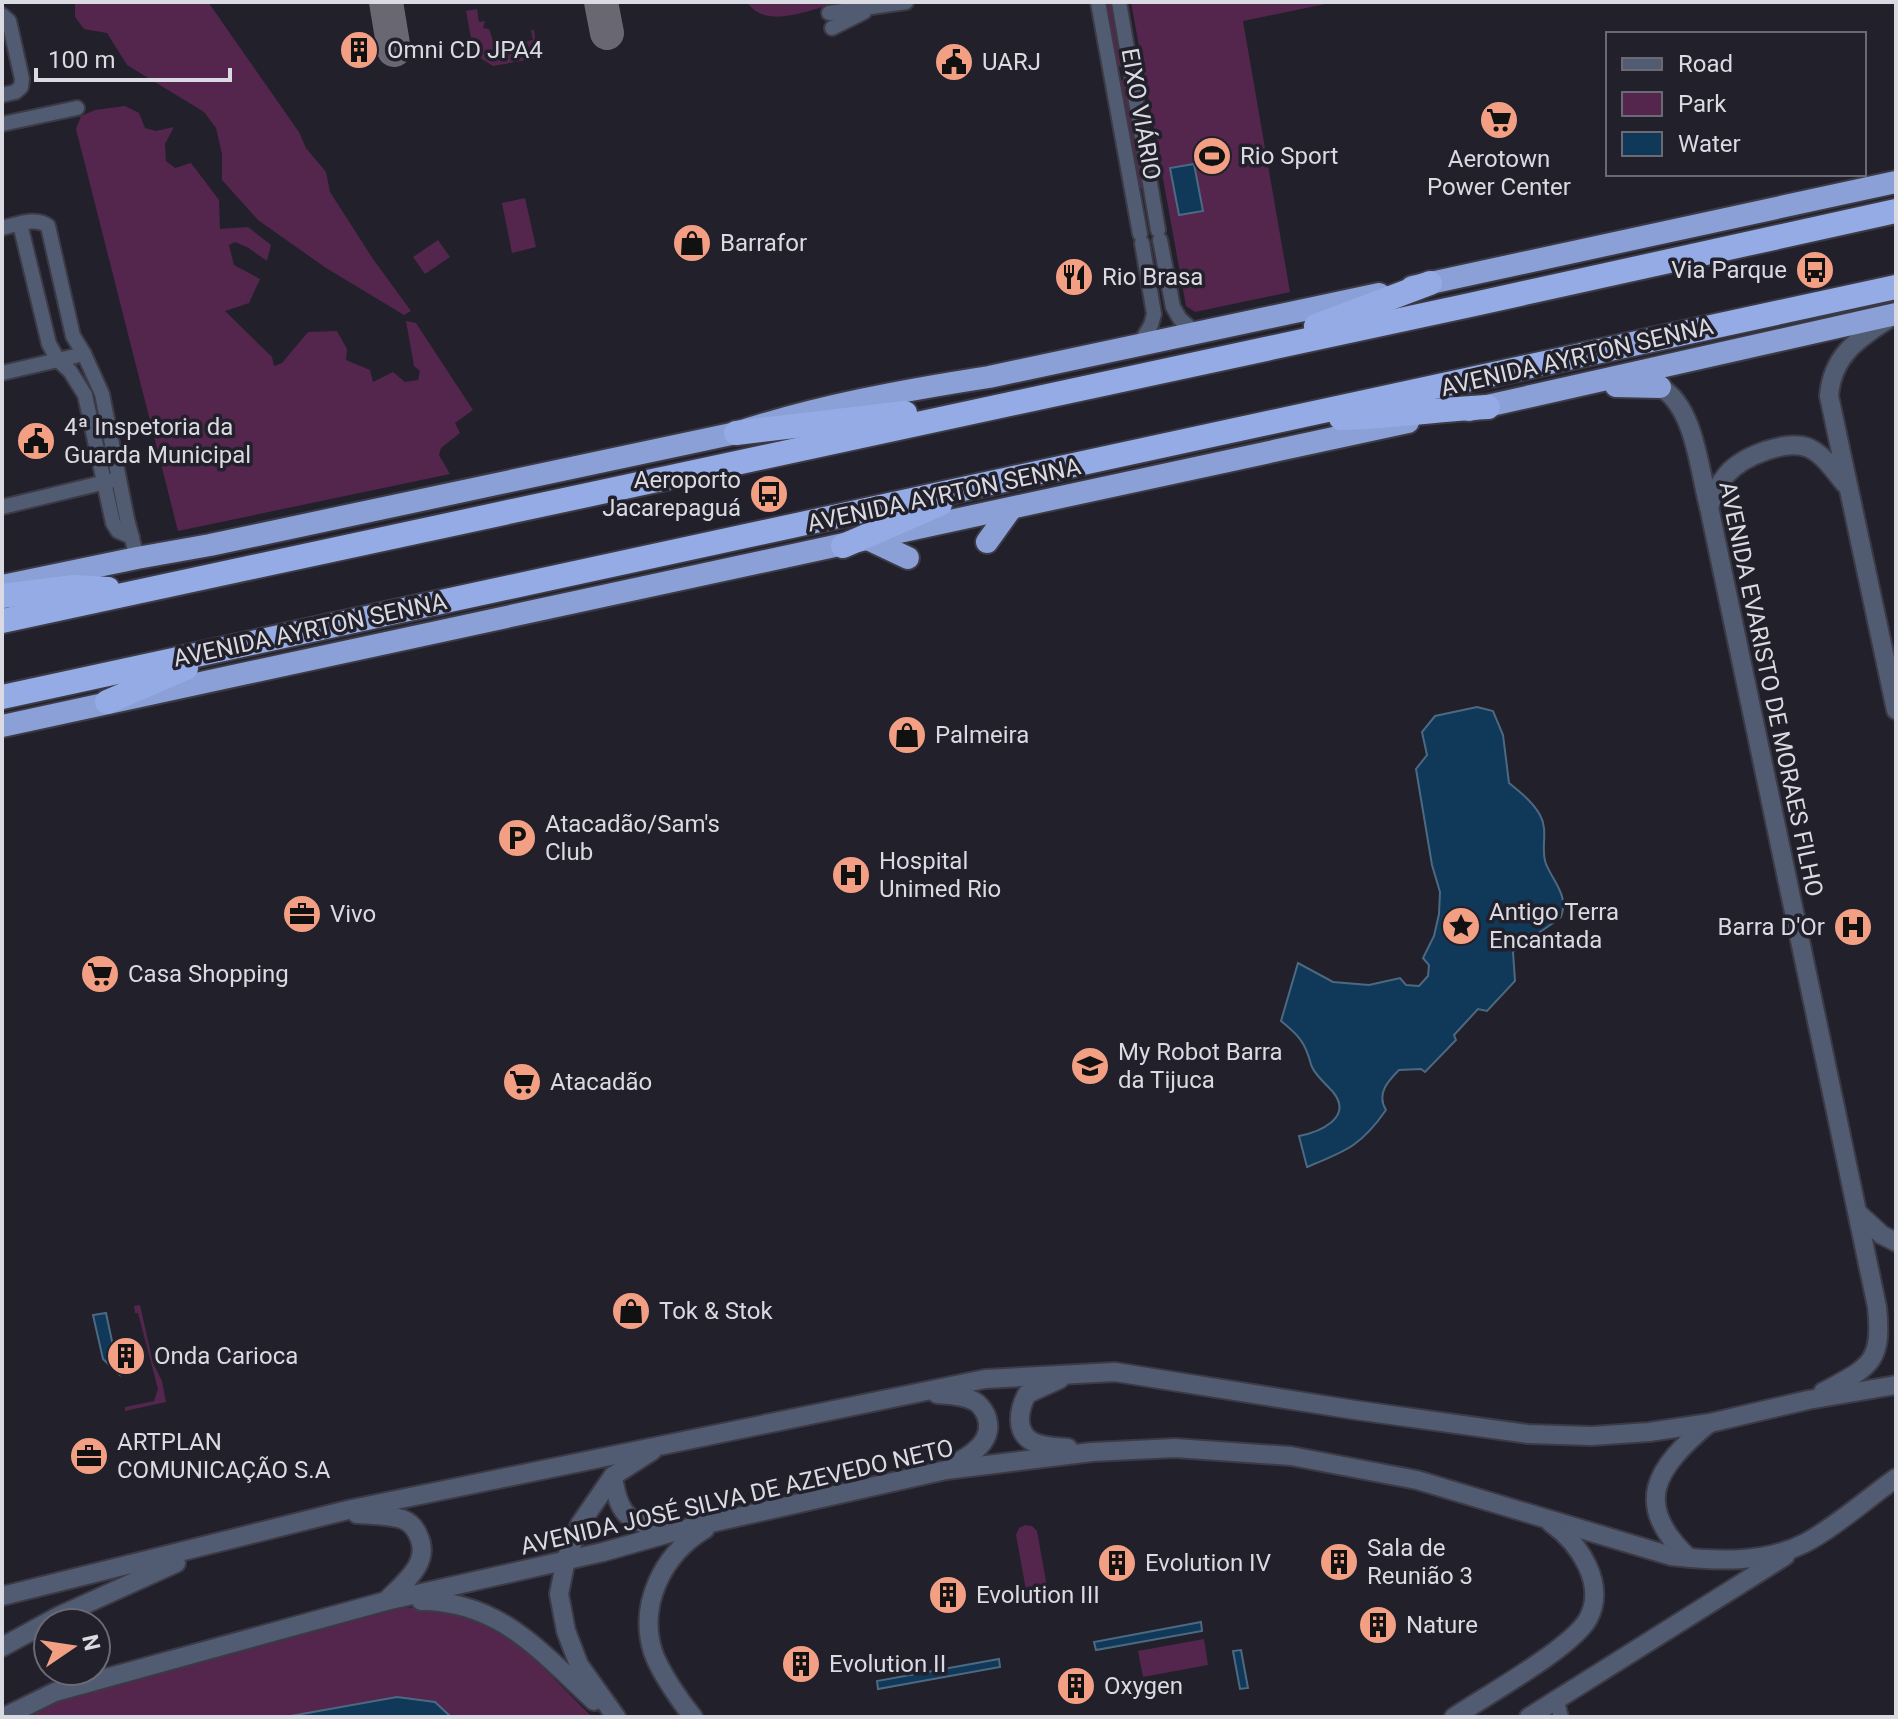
<svg xmlns="http://www.w3.org/2000/svg" width="1898" height="1719" font-family="Roboto,sans-serif">
<rect width="100%" height="100%" fill="#21202b"/>
<g fill="#54264d">
<path d="M 75,2 L 208,2 L 299,132 L 306,148 L 326,172 L 330,192 L 373,259 L 411,311 L 404,315 L 326,268 L 258,220 L 222,180 L 222,154 L 216,128 L 204,112 L 127,65 L 107,33 L 84,29 L 75,17 Z"/>
<path d="M 747,2 L 841,2 C 815,7 766,32 747,2 Z"/>
<path d="M 1105,2 L 1113,2 L 1122,68 L 1117,65 Z"/>
<path d="M 1131,2 L 1335,2 L 1243,21 L 1290,292 L 1195,312 L 1186,306 Z"/>
<path d="M 477,9 L 479,22 L 485,21 L 483,28 L 489,29 L 495,47 L 533,40 L 531,30 L 534,30 L 538,58 L 493,66 L 474,54 L 466,11 Z"/>
<path d="M 1122,80 L 1126,81 L 1143,189 L 1139,188 L 1120,84 Z"/>
<path d="M 125,106 L 139,113 L 145,128 L 156,131 L 174,127 L 165,144 L 166,161 L 175,168 L 191,163 L 219,200 L 220,229 L 248,227 L 271,245 L 267,261 L 247,247 L 235,242 L 229,245 L 234,265 L 260,279 L 249,303 L 225,311 L 272,357 L 274,366 L 282,363 L 308,332 L 337,331 L 347,349 L 346,360 L 370,370 L 373,382 L 393,372 L 405,382 L 418,380 L 420,371 L 414,366 L 406,321 L 416,323 L 473,410 L 455,423 L 460,433 L 441,448 L 439,455 L 450,474 L 178,531 L 76,129 L 81,116 L 95,110 Z"/>
<path d="M 525,198 L 536,247 L 512,253 L 502,203 Z"/>
<path d="M 438,240 L 450,257 L 425,274 L 413,257 Z"/>
<path d="M 140,1305 L 153,1363 L 162,1381 L 166,1402 L 125,1411 L 125,1407 L 154,1401 L 158,1389 L 138,1313 L 135,1313 L 134,1306 Z"/>
<path d="M 1025,1525 L 1032,1526 L 1037,1531 L 1047,1587 L 1040,1598 L 1030,1597 L 1026,1590 L 1016,1535 L 1019,1528 Z"/>
<path d="M 404,1607 L 447,1611 L 499,1623 L 592,1717 L 451,1717 L 435,1702 L 397,1697 L 285,1717 L 28,1717 L 60,1701 Z"/>
<path d="M 1204,1639 L 1208,1665 L 1143,1677 L 1138,1651 Z"/>
</g>
<g fill="#103858" stroke="#4d6981" stroke-width="2">
<path d="M 1194,164 L 1203,211 L 1179,215 L 1170,168 Z"/>
<path d="M 1477,707 L 1493,711 L 1503,735 L 1509,783 C 1520,792 1533,802 1540,815 C 1549,831 1540,849 1546,864 C 1554,883 1569,896 1561,917 C 1545,930 1528,938 1513,952 L 1515,981 L 1487,1011 L 1478,1009 L 1454,1035 L 1456,1040 L 1425,1072 L 1421,1069 L 1399,1070 C 1388,1081 1376,1094 1386,1110 C 1361,1146 1346,1151 1307,1167 L 1299,1136 C 1319,1132 1354,1118 1333,1092 C 1326,1084 1316,1076 1312,1067 C 1310,1063 1310,1059 1308,1055 C 1303,1039 1293,1031 1281,1021 L 1298,963 L 1333,982 L 1369,985 L 1400,978 L 1406,985 L 1419,986 L 1428,976 L 1429,965 L 1423,958 L 1434,936 L 1439,914 L 1440,892 L 1432,865 L 1416,769 L 1427,755 L 1422,732 L 1435,716 Z"/>
<path d="M 106,1313 L 119,1374 L 103,1359 L 93,1315 Z"/>
<path d="M 1201,1622 L 1202,1631 L 1096,1650 L 1094,1642 Z"/>
<path d="M 1241,1650 L 1248,1688 L 1240,1689 L 1233,1651 Z"/>
<path d="M 999,1659 L 1000,1667 L 878,1689 L 877,1681 Z"/>
<path d="M 397,1697 L 435,1702 L 451,1717 L 285,1717 Z"/>
</g>
<g fill="none" stroke-linecap="round" stroke-linejoin="round">
<g stroke="#696872" stroke-width="34">
<path d="M 386,2 L 394,50"/>
<path d="M 601,2 L 607,33"/>
</g>
<g stroke="#3b3a45" stroke-width="18">
<g id="minor">
<path d="M 1098,2 L 1140,234"/>
<path d="M 1119,2 L 1158,230"/>
<path d="M 829,13 L 906,2"/>
<path d="M 2,15 L 9,21 L 22,79 L 21,87 L 15,92 L 2,95"/>
<path d="M 832,28 L 864,12"/>
<path d="M 2,124 L 77,108"/>
<path d="M 20,224 L 49,344 L 58,360 L 70,371 L 85,395 L 113,523 L 118,531 L 132,537"/>
<path d="M 2,228 C 16,225 36,216 48,226 L 73,336 L 84,354 L 102,394 L 127,519 L 137,558"/>
<path d="M 1160,240 L 1173,307 L 1180,319 L 1196,333"/>
<path d="M 1139,345 L 1151,325 L 1154,314 L 1142,243"/>
<path d="M 2,373 L 84,354"/>
<path d="M 2,507 L 110,481"/>
<path d="M 1556,1698 L 1561,1717"/>
</g>
</g>
<g stroke="#3b3a45" stroke-width="22">
<g id="tertiary">
<path d="M 1887,320 C 1856,340 1832,357 1829,396 L 1896,710"/>
<path d="M 1660,387 C 1695,407 1699,470 1709,507 L 1877,1307 C 1883,1364 1869,1367 1823,1392"/>
<path d="M 1709,507 C 1713,495 1719,484 1727,474 C 1743,456 1786,439 1809,448 C 1824,455 1834,471 1845,484"/>
<path d="M 1859,1214 L 1882,1235 L 1896,1242"/>
<path d="M 1060,1379 L 1027,1394 C 1019,1409 1014,1432 1033,1442 C 1043,1447 1058,1447 1068,1448"/>
<path d="M 937,1394 C 949,1395 963,1395 974,1401 C 980,1404 983,1409 986,1415 C 996,1441 971,1455 951,1466"/>
<path d="M 613,1476 C 619,1520 631,1524 673,1528"/>
<path d="M 357,1514 C 371,1515 388,1515 402,1519 C 410,1522 416,1529 419,1537 C 431,1564 402,1584 386,1601"/>
<path d="M 1689,1558 C 1631,1504 1656,1468 1708,1424"/>
<path d="M 2,1596 L 352,1509 L 985,1379 L 1115,1372 L 1355,1410 L 1528,1434 L 1592,1436 L 1649,1432 L 1710,1423 L 1808,1400 L 1896,1385"/>
<path d="M 421,1601 C 499,1601 540,1651 594,1701"/>
<path d="M 2,1647 L 59,1616 L 176,1563"/>
<path d="M 4,1717 L 55,1692 L 386,1601 L 603,1552 L 684,1529 L 946,1470 L 1092,1452 L 1175,1448 L 1291,1456 L 1417,1480 L 1671,1556 C 1715,1561 1764,1564 1805,1543 C 1834,1528 1868,1498 1896,1478"/>
<path d="M 616,1717 L 579,1665 L 566,1631 L 559,1594 L 566,1559 L 580,1524 L 613,1476 L 652,1451"/>
<path d="M 693,1717 C 680,1701 660,1672 653,1652 C 638,1604 663,1554 705,1529"/>
<path d="M 1454,1717 C 1485,1696 1572,1648 1588,1619 C 1607,1584 1579,1543 1551,1523"/>
<path d="M 1529,1717 L 1785,1556"/>
</g>
</g>
<g stroke="#3b3a45" stroke-width="26">
<g id="trunk">
<path d="M 1412,287 L 1896,182"/>
<path d="M 1616,386 L 1660,387"/>
<path d="M 1469,410 L 1896,314"/>
<path d="M 870,540 L 908,558"/>
<path d="M 987,542 L 1010,510"/>
<path d="M 2,586 L 137,558 L 210,545 L 736,433 C 818,406 905,390 989,377 L 1379,294"/>
<path d="M 2,726 L 1408,422"/>
</g>
</g>
<g stroke="#3b3a45" stroke-width="28">
<g id="motorway">
<path d="M 1316,326 L 1430,283"/>
<path d="M 1341,418 C 1391,417 1439,409 1488,407"/>
<path d="M 736,433 L 905,413"/>
<path d="M 843,546 L 940,504"/>
<path d="M 2,596 L 74,587 L 108,589"/>
<path d="M 2,621 L 1470,305 L 1896,211"/>
<path d="M 2,697 L 1896,287"/>
<path d="M 107,702 L 186,668"/>
</g>
</g>
<use href="#minor" stroke="#515b72" stroke-width="14"/>
<use href="#tertiary" stroke="#515b72" stroke-width="18"/>
<use href="#trunk" stroke="#8aa0d6" stroke-width="22"/>
<use href="#motorway" stroke="#94abe6" stroke-width="24"/>
</g>
<defs>
<g id="building-disc" transform="scale(2)"><circle r="9.5" fill="#f39f84" stroke="#21202b"/><path d="M-4-6H4V6H1V3H-1V6H-4ZM-2.5-4.3h1.7v1.8h-1.7ZM.8-4.3h1.7v1.8H.8ZM-2.5-1h1.7V.8h-1.7ZM.8-1h1.7V.8H.8Z" fill="#111"/></g>
<g id="civic-disc" transform="scale(2)"><circle r="9.5" fill="#f39f84" stroke="#21202b"/><path d="M-.6-6.5H3V-4.5H.6V-3L4-1V1h2V6H-6V1h2V-1L-.6-3ZM-1.2 2.5V6h2.4V2.5Z" fill="#111"/></g>
<g id="supermarket-disc" transform="scale(2)"><circle r="9.5" fill="#f39f84" stroke="#21202b"/><path d="M-6-5.5h2.5l.6 2H6L4.5 2H-2.5L-4.4-4H-6ZM-1.5 3.2a1.3 1.3 0 1 0 .1 0ZM3 3.2a1.3 1.3 0 1 0 .1 0Z" fill="#111"/></g>
<g id="stadium-disc" transform="scale(2)"><circle r="9.5" fill="#f39f84" stroke="#21202b"/><path d="M0-5a6.5 5 0 1 0 0 10a6.5 5 0 1 0 0-10ZM-3.5-1.8h7v3.6h-7Z" fill="#111"/></g>
<g id="shop-disc" transform="scale(2)"><circle r="9.5" fill="#f39f84" stroke="#21202b"/><path d="M-5-2.5h2.3a2.7 3.5 0 0 1 5.4 0H5L5.5 6h-11ZM-1.5-2.5h3a1.5 2.3 0 0 0-3 0Z" fill="#111"/></g>
<g id="bus-disc" transform="scale(2)"><circle r="9.5" fill="#f39f84" stroke="#21202b"/><path d="M-5-6H5V4H4V6H2V4H-2V6H-4V4H-5ZM-3.5-4V0h7V-4ZM-3.5 1.2v1.5H-2V1.2ZM2 1.2v1.5H3.5V1.2Z" fill="#111"/></g>
<g id="restaurant-disc" transform="scale(2)"><circle r="9.5" fill="#f39f84" stroke="#21202b"/><path d="M-5-6h1v4h1v-4h1v4h1v-4h1v5L-1.5 .5V6h-2V.5L-5-1ZM5-6V6H3V1.5H1.5Q1.5-4 5-6Z" fill="#111"/></g>
<g id="parking-disc" transform="scale(2)"><circle r="9.5" fill="#f39f84" stroke="#21202b"/><path d="M-3.5-5.5H1a3.5 3.5 0 0 1 0 7H-1V5.5H-3.5ZM-1-3.4V-.6H.8a1.4 1.4 0 0 0 0-2.8Z" fill="#111"/></g>
<g id="hospital-disc" transform="scale(2)"><circle r="9.5" fill="#f39f84" stroke="#21202b"/><path d="M-5-5h3v3.5h4V-5h3V5h-3V1.5h-4V5h-3Z" fill="#111"/></g>
<g id="office-disc" transform="scale(2)"><circle r="9.5" fill="#f39f84" stroke="#21202b"/><path d="M-6-3h4V-5.5h4V-3h4V5H-6ZM-1-4.5V-3h2v-1.5ZM-6 0V1H6V0Z" fill="#111"/></g>
<g id="sight-disc" transform="scale(2)"><circle r="9.5" fill="#f39f84" stroke="#21202b"/><path d="M0-6L1.8-2.2L6-1.7L2.9 1.2L3.7 5.4L0 3.3L-3.7 5.4L-2.9 1.2L-6-1.7L-1.8-2.2Z" fill="#111"/></g>
<g id="school-disc" transform="scale(2)"><circle r="9.5" fill="#f39f84" stroke="#21202b"/><path d="M0-5L7-2L0 1L-7-2ZM-4 1L0 2.5L4 1V4Q0 6-4 4Z" fill="#111"/></g>
</defs>
<g fill-rule="evenodd">
<use href="#building-disc" x="359" y="50"/>
<use href="#civic-disc" x="954" y="62"/>
<use href="#supermarket-disc" x="1499" y="120"/>
<use href="#stadium-disc" x="1212" y="156"/>
<use href="#shop-disc" x="692" y="243"/>
<use href="#bus-disc" x="1815" y="270"/>
<use href="#restaurant-disc" x="1074" y="277"/>
<use href="#civic-disc" x="36" y="441"/>
<use href="#bus-disc" x="769" y="494"/>
<use href="#shop-disc" x="907" y="735"/>
<use href="#parking-disc" x="517" y="838"/>
<use href="#hospital-disc" x="851" y="875"/>
<use href="#office-disc" x="302" y="914"/>
<use href="#sight-disc" x="1461" y="926"/>
<use href="#hospital-disc" x="1853" y="927"/>
<use href="#supermarket-disc" x="100" y="974"/>
<use href="#school-disc" x="1090" y="1066"/>
<use href="#supermarket-disc" x="522" y="1082"/>
<use href="#shop-disc" x="631" y="1311"/>
<use href="#building-disc" x="126" y="1356"/>
<use href="#office-disc" x="89" y="1456"/>
<use href="#building-disc" x="1339" y="1562"/>
<use href="#building-disc" x="1117" y="1563"/>
<use href="#building-disc" x="948" y="1595"/>
<use href="#building-disc" x="1378" y="1625"/>
<use href="#building-disc" x="801" y="1664"/>
<use href="#building-disc" x="1076" y="1686"/>
</g>
<g text-anchor="middle" stroke-width="7" stroke-linejoin="round" paint-order="stroke">
<g font-size="24" fill="#dadae2" stroke="#21202b" text-anchor="start">
<text x="387" y="58">Omni CD JPA4</text>
<text x="982" y="70">UARJ</text>
<text x="1240" y="164">Rio Sport</text>
<text x="1499" y="167" text-anchor="middle">Aerotown<tspan x="1499" dy="28">Power Center</tspan></text>
<text x="720" y="251">Barrafor</text>
<text x="1787" y="278" text-anchor="end">Via Parque</text>
<text x="1102" y="285">Rio Brasa</text>
<text x="64" y="435">4ª Inspetoria da<tspan x="64" dy="28">Guarda Municipal</tspan></text>
<text x="741" y="488" text-anchor="end">Aeroporto<tspan x="741" dy="28">Jacarepaguá</tspan></text>
<text x="935" y="743">Palmeira</text>
<text x="545" y="832">Atacadão/Sam's<tspan x="545" dy="28">Club</tspan></text>
<text x="879" y="869">Hospital<tspan x="879" dy="28">Unimed Rio</tspan></text>
<text x="1489" y="920">Antigo Terra<tspan x="1489" dy="28">Encantada</tspan></text>
<text x="330" y="922">Vivo</text>
<text x="1825" y="935" text-anchor="end">Barra D'Or</text>
<text x="128" y="982">Casa Shopping</text>
<text x="1118" y="1060">My Robot Barra<tspan x="1118" dy="28">da Tijuca</tspan></text>
<text x="550" y="1090">Atacadão</text>
<text x="659" y="1319">Tok &amp; Stok</text>
<text x="154" y="1364">Onda Carioca</text>
<text x="117" y="1450">ARTPLAN<tspan x="117" dy="28">COMUNICAÇÃO S.A</tspan></text>
<text x="1367" y="1556">Sala de<tspan x="1367" dy="28">Reunião 3</tspan></text>
<text x="1145" y="1571">Evolution IV</text>
<text x="976" y="1603">Evolution III</text>
<text x="1406" y="1633">Nature</text>
<text x="829" y="1672">Evolution II</text>
<text x="1104" y="1694">Oxygen</text>
</g>
<g font-size="24" fill="#dadae2" stroke="#21202b">
<text transform="translate(1141 114) rotate(80)" y="8">EIXO VIÁRIO</text>
<text transform="translate(1577 357) rotate(-13)" y="8">AVENIDA AYRTON SENNA</text>
<text transform="translate(944 495) rotate(-12)" y="8">AVENIDA AYRTON SENNA</text>
<text transform="translate(310 630) rotate(-12)" y="8">AVENIDA AYRTON SENNA</text>
<text transform="translate(1771 689) rotate(78)" y="8">AVENIDA EVARISTO DE MORAES FILHO</text>
<text transform="translate(737 1497) rotate(-13)" y="8">AVENIDA JOSÉ SILVA DE AZEVEDO NETO</text>
</g>
</g>
<rect width="1898" height="1719" fill="none" stroke="#dadae2" stroke-width="8"/>
<rect x="1606" y="32" width="260" height="144" fill="#21202b" stroke="#6b6a74" stroke-width="2"/>
<rect x="1622" y="58" width="40" height="12" fill="#515b72" stroke="#6b6a74" stroke-width="2"/>
<text x="1678" y="72" font-size="24" fill="#dadae2">Road</text>
<rect x="1622" y="92" width="40" height="24" fill="#54264d" stroke="#6b6a74" stroke-width="2"/>
<text x="1678" y="112" font-size="24" fill="#dadae2">Park</text>
<rect x="1622" y="132" width="40" height="24" fill="#103858" stroke="#6b6a74" stroke-width="2"/>
<text x="1678" y="152" font-size="24" fill="#dadae2">Water</text>
<g transform="translate(72 1647) rotate(77)"><circle r="38" fill="#21202b" stroke="#6b6a74" stroke-width="2"/>
<path d="M0-6L14 30L0 20L-14 30Z" fill="#f39f84"/>
<text y="-12" font-size="22" font-weight="bold" text-anchor="middle" fill="#dadae2">N</text>
</g>
<path d="M36 68v12h194v-12" fill="none" stroke="#dadae2" stroke-width="4"/>
<text x="48" y="68" font-size="24" fill="#dadae2" stroke="#21202b" stroke-width="6" paint-order="stroke">100 m</text>
</svg>
